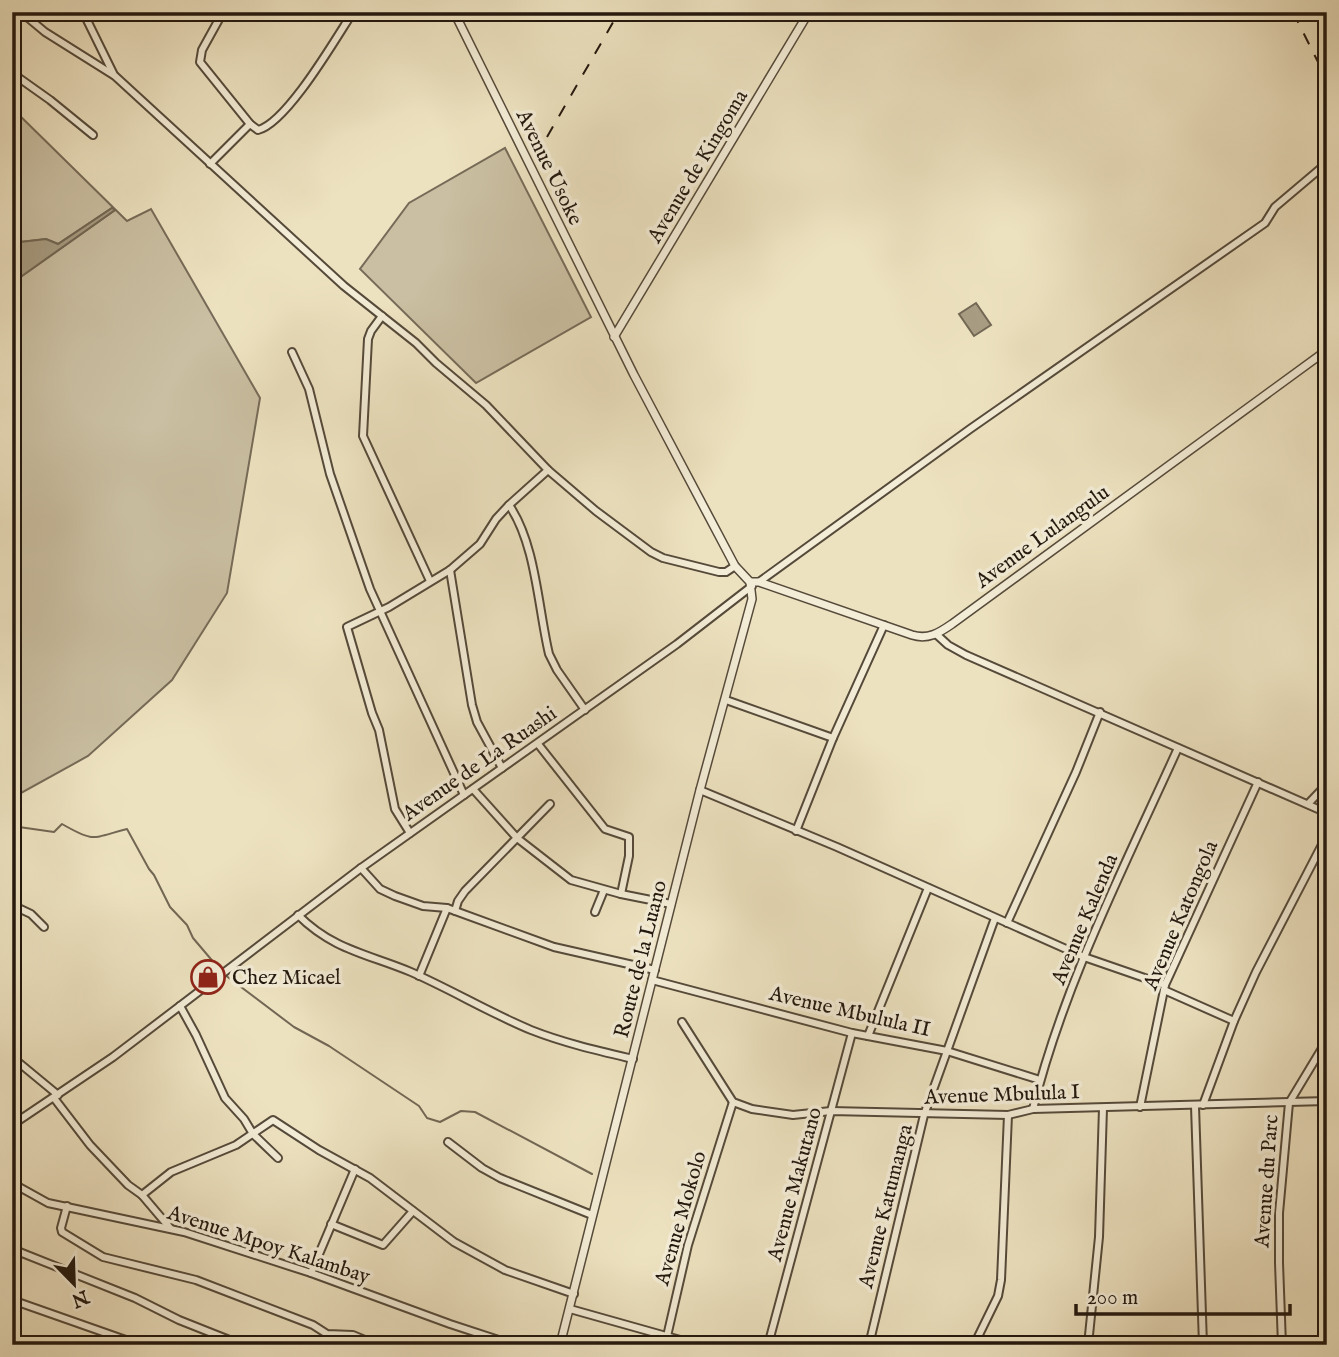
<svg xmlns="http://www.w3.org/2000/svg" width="1339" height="1357" font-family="'IM FELL English',serif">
<rect width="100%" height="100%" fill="#ede2c0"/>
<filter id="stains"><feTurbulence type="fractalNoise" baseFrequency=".00286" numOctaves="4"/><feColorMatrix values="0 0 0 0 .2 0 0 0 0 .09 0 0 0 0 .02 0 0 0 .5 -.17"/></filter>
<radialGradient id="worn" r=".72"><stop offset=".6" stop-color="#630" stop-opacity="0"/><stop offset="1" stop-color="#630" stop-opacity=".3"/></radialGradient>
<g fill="#cabfa2" stroke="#766b58" stroke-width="2">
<path d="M 12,108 L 127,221 L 151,209 L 260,398 L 227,593 L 172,680 L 88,756 L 12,798 L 12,283 L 115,210 L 112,208 L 58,244 L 46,239 L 12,243 Z"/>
<path d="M 505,148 L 591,317 L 476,383 L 360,269 L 409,203 Z"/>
</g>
<g fill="#a89d83" stroke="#726754" stroke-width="2">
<path d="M 112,208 L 115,210 L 12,283 L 12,243 L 46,239 L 58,244 Z"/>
<path d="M 976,303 L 991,325 L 974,336 L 959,314 Z"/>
</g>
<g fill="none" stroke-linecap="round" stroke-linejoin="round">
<g stroke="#726754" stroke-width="2">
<path d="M 12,826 L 54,832 L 62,824 C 95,843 92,838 127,829 L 149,869 L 154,875 L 170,907 L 187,925 L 193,938 L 221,971"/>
<path d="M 225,975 L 294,1027 L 329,1046 L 419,1106 L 427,1118 L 440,1122 L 461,1111 L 475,1112 L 592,1174"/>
</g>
<g stroke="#554a3a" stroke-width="10">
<g id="minor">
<path d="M 21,12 L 45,32 L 115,76 L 344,286 L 416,343 L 436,363 L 486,405 L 548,470 L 596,511 L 651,552 L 663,558 L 719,572 L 726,572 L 735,566"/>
<path d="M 83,12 L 114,75"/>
<path d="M 223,12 L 202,50 L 200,62 L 250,124 L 258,130 C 287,123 336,38 353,12"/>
<path d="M 12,73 L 50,100 L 93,135"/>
<path d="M 210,164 L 250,124"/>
<path d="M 382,316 L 371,331 L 368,339 L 363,436 L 430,581"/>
<path d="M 292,352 L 309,389 L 330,474 L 370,589 L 464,795"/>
<path d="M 509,505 C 536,544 538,608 549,654 L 557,670 L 585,710"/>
<path d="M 450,570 L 472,705 L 477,722 L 502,768"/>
<path d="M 759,582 L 970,429 L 1265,223 L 1275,207 L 1327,163"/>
<path d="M 936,634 L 948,645 L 966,655 L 1327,813"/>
<path d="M 726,700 L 833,738"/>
<path d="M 538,744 L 605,829 L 629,837 L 629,856 L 621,894"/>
<path d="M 473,789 L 517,838 L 571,880 L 621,894 L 671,904"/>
<path d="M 700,790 L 837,847 L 1084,957 L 1165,985"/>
<path d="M 1308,804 L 1327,784"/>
<path d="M 796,831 L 833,738 L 884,625"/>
<path d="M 410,833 L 395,809 L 379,730 L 372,713 L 347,627 L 389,607 L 450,570 L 480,544 L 496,519 L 509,505 L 548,470"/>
<path d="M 361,868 L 380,889 L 395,896 L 423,906 L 447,908 L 554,947 L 655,970"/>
<path d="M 12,905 L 31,914 L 44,927"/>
<path d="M 455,911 L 458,901 L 465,891 L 550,804"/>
<path d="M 595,912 L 604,890"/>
<path d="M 298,915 C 333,950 368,954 411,972 C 452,990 490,1013 531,1030 C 564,1043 599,1051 633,1059"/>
<path d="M 1007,923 L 1076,772 L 1100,712"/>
<path d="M 419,976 L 447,908"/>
<path d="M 652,980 L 852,1033 L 947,1051 L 1040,1080"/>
<path d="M 1164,990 L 1234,1021"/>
<path d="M 180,1006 L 196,1035 L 225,1098 L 244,1119 L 253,1134 L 278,1158"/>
<path d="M 682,1022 L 733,1102 L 752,1109 L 793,1115 L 831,1111 L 1008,1115 L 1033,1109 L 1327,1101"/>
<path d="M 868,1036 L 928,888"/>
<path d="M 12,1057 L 58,1095"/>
<path d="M 54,1098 L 90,1145 L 128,1185 L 142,1195"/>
<path d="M 1203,1105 L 1234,1021 L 1256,972 L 1327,835"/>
<path d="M 1195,1106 L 1203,1345"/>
<path d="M 1140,1107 L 1165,985 L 1258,782"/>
<path d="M 1033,1109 C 1063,986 1126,863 1178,748"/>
<path d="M 12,1125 L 113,1057 L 361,868 L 677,644 L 752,586"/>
<path d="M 448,1142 L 482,1168 L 500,1178 L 592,1215"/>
<path d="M 12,1183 L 48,1203 L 184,1232 L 311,1273 L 450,1324 L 514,1345"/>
<path d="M 67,1206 L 61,1228 L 62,1232 L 103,1257 L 196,1280 L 313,1325 L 327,1334 L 353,1335 L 377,1345"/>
<path d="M 331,1224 L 383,1245 L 413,1211"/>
<path d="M 170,1228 L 142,1195 L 171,1172 L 236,1145 L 273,1120 L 319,1150 L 370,1178 L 454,1242 L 505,1270 L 574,1294"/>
<path d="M 12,1249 L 135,1298 L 179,1320 L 242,1345"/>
<path d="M 311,1273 L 355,1169"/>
<path d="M 12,1300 L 140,1345"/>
<path d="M 570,1309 L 698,1345"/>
<path d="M 665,1345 L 688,1245 L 733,1102"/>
<path d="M 768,1345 L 852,1033"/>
<path d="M 869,1345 L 924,1115 L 995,918"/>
<path d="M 974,1345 L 998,1296 L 1001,1280 L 1008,1115"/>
<path d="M 1088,1345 L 1099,1237 L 1103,1108"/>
<path d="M 1282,1345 L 1279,1263 L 1279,1213 L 1289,1103 L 1327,1040"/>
</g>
</g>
<g stroke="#554a3a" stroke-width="10">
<g id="tertiary">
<path d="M 454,12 L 634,375 L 735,566 L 750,582 L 752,599 L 700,790 L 560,1345"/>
<path d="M 614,337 L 809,12"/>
<path d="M 750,582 L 759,582 L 912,635 C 928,640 939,633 952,624 L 1327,350"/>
</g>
</g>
<use href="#minor" stroke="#f3ecd6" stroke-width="6"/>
<use href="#tertiary" stroke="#f3ecd6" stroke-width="7"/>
<g stroke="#22170e" stroke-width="2" stroke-dasharray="12 12" stroke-linecap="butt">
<path d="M 1293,12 L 1327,80"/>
<path d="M 547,137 L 619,12"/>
</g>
</g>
<defs>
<g id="shop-ring" transform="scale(1.75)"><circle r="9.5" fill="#f3ecd6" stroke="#8f2418" stroke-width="1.5"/><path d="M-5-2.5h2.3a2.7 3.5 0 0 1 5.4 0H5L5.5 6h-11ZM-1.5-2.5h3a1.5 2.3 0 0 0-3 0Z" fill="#8f2418"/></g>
</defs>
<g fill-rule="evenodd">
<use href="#shop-ring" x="208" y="977"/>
</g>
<g text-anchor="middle" stroke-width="7" stroke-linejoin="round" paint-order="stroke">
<g font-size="21" fill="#22170e" stroke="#f3ecd6">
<text transform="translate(697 166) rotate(-59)" y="7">Avenue de Kingoma</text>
<text transform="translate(550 167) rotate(64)" y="7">Avenue Usoke</text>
<text transform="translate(1042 536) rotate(-36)" y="7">Avenue Lulangulu</text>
<text transform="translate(479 763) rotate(-35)" y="7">Avenue de La Ruashi</text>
<text transform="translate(1180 915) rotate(-67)" y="7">Avenue Katongola</text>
<text transform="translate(1084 919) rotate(-67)" y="7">Avenue Kalenda</text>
<text transform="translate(640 959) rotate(-76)" y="7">Route de la Luano</text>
<text transform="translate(850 1011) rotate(13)" y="7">Avenue Mbulula II</text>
<text transform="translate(1002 1094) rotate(-2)" y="7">Avenue Mbulula I</text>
<text transform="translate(1266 1181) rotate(-86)" y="7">Avenue du Parc</text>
<text transform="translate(794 1184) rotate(-75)" y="7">Avenue Makutano</text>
<text transform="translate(885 1206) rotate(-76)" y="7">Avenue Katumanga</text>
<text transform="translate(680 1218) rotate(-74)" y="7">Avenue Mokolo</text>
<text transform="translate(269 1244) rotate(18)" y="7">Avenue Mpoy Kalambay</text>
</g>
<g font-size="21" fill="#22170e" stroke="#f3ecd6" text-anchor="start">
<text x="232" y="984">Chez Micael</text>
</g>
</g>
<rect width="1339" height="1357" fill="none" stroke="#ede2c0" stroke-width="42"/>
<rect x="14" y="14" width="1311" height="1329" fill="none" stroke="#22170e" stroke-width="3.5"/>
<rect x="21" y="21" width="1297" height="1315" fill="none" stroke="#22170e" stroke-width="2"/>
<g transform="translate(74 1284) rotate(157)" stroke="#f3ecd6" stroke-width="5" paint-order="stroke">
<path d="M0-5L12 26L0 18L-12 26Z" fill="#22170e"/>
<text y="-10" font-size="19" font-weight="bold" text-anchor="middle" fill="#22170e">N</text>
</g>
<path d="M1076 1304v10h214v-10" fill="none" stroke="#22170e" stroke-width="3.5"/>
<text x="1087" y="1304" font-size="21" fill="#22170e" stroke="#f3ecd6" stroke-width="5" paint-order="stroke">200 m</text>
<rect width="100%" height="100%" filter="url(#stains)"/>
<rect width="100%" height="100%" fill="url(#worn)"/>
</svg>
